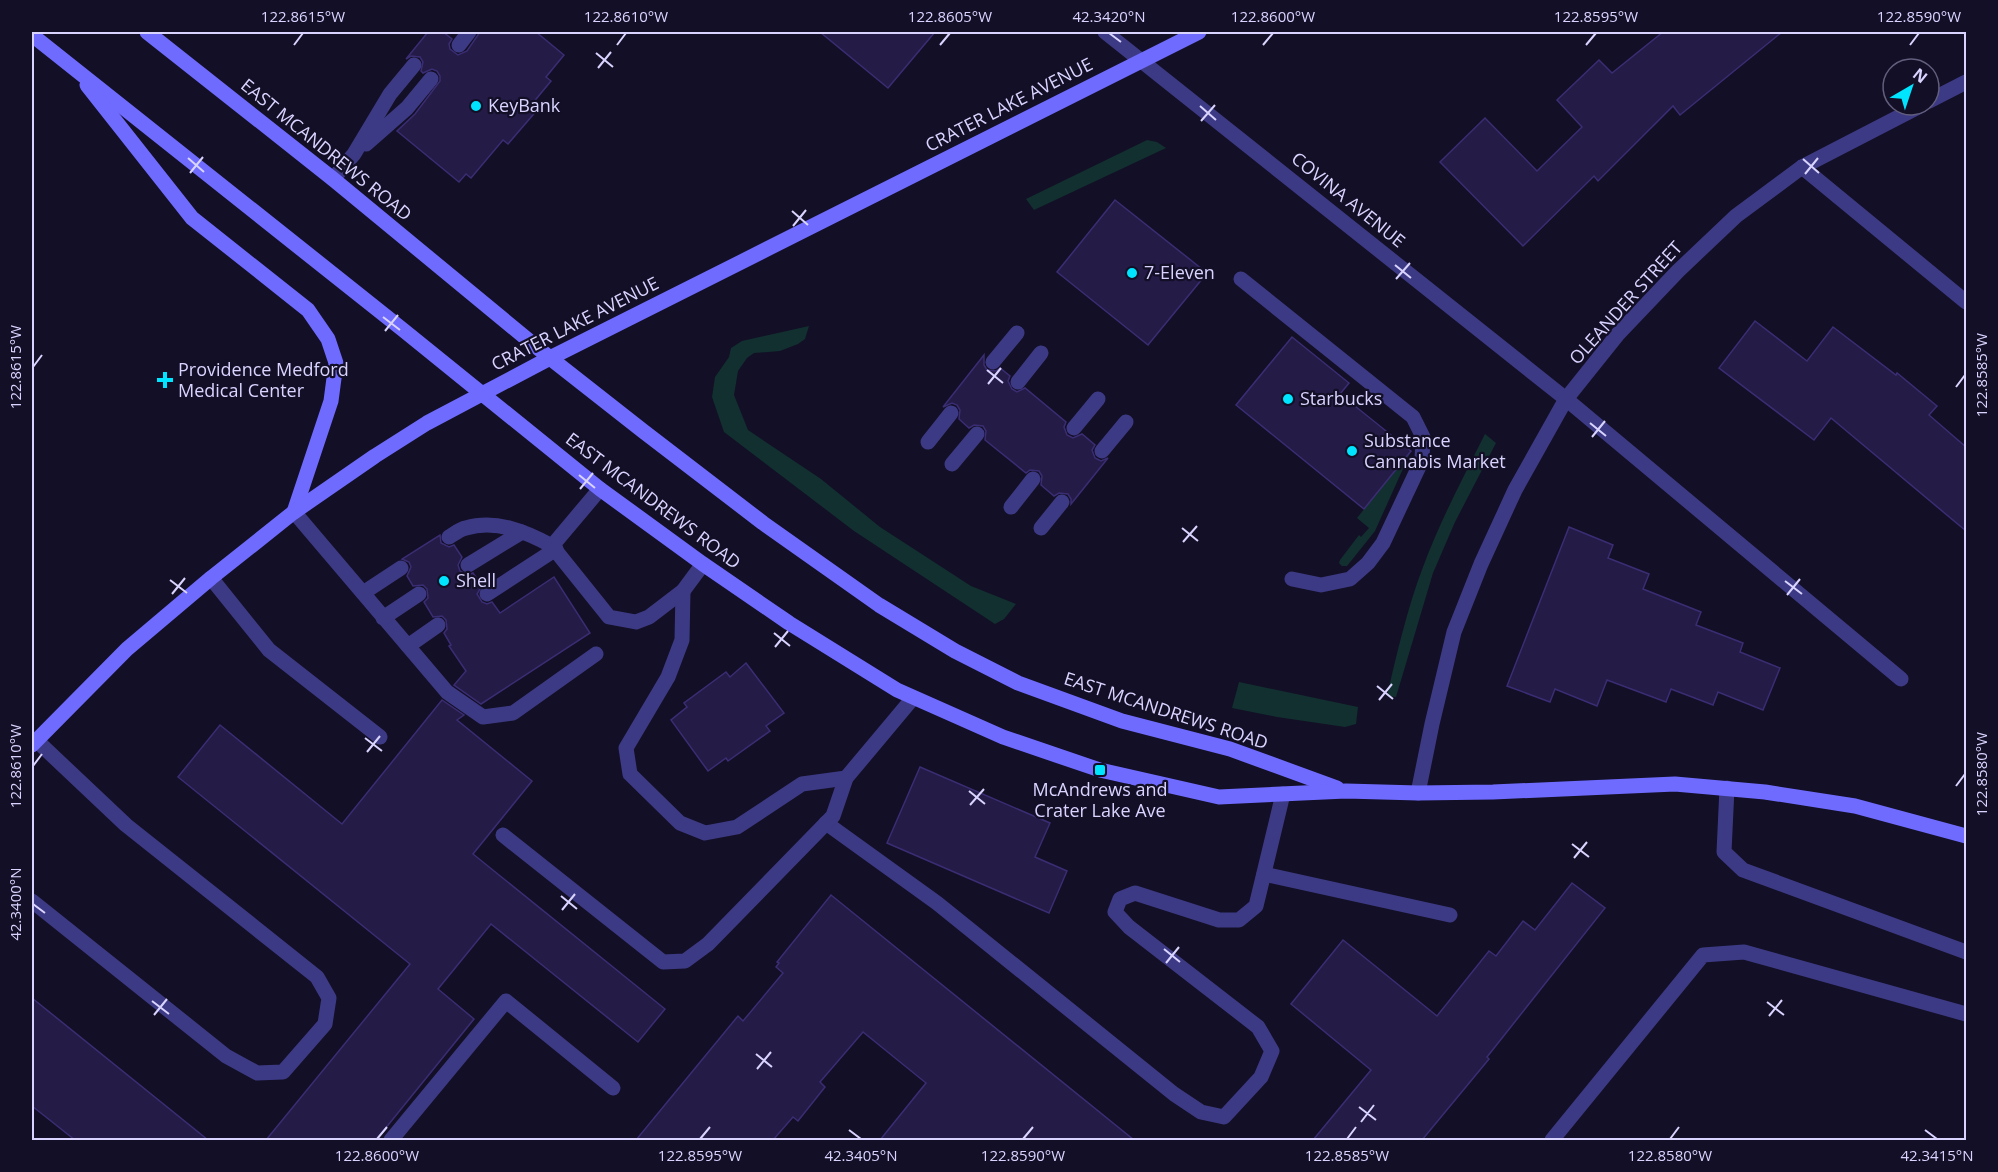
<svg xmlns="http://www.w3.org/2000/svg" width="1998" height="1172" font-family="'Open Sans',sans-serif">
<rect width="100%" height="100%" fill="#130f26"/>
<g fill="#12302f">
<path d="M 1147,140 L 1157,142 L 1166,148 L 1034,210 L 1026,199 Z"/>
<path d="M 809,326 L 805,339 L 798,344 L 780,351 L 754,353 L 747,358 L 738,371 L 734,395 L 748,430 L 821,479 L 880,527 L 971,586 L 1016,604 L 1004,619 L 995,624 L 854,531 L 724,432 L 712,397 L 715,377 L 729,357 L 731,348 L 742,341 Z"/>
<path d="M 1485,434 L 1496,443 L 1455,522 L 1433,573 L 1396,697 L 1387,696 C 1397,653 1407,609 1423,567 C 1440,521 1463,478 1485,434 Z"/>
<path d="M 1411,451 L 1375,531 L 1347,566 L 1342,566 L 1339,563 L 1340,560 L 1359,535 L 1361,537 L 1369,528 L 1357,518 Z"/>
<path d="M 1239,682 L 1358,707 L 1356,724 L 1345,727 L 1277,717 L 1232,708 Z"/>
</g>
<g fill="#241b47" stroke="#3b2d73" stroke-width="1.5">
<path d="M 428,32 L 443,32 L 452,39 L 449,44 L 450,49 L 458,55 L 467,51 L 480,32 L 536,32 L 564,55 L 546,77 L 551,81 L 532,104 L 538,109 L 508,144 L 503,140 L 471,178 L 466,174 L 459,182 L 397,131 L 415,114 L 440,81 L 440,76 L 437,71 L 432,69 L 423,73 L 421,71 L 423,62 L 420,57 L 411,56 L 406,59 Z"/>
<path d="M 820,32 L 935,32 L 888,88 Z"/>
<path d="M 1663,32 L 1782,32 L 1680,115 L 1673,106 L 1598,181 L 1594,176 L 1523,246 L 1440,162 L 1485,118 L 1537,171 L 1582,127 L 1557,100 L 1599,60 L 1612,73 Z"/>
<path d="M 1115,200 L 1207,273 L 1148,345 L 1057,272 Z"/>
<path d="M 1755,321 L 1807,361 L 1833,327 L 1896,375 L 1897,373 L 1937,406 L 1929,415 L 1966,447 L 1966,531 L 1831,418 L 1814,440 L 1719,368 Z"/>
<path d="M 1292,337 L 1349,383 L 1340,394 L 1411,451 L 1364,509 L 1236,405 Z"/>
<path d="M 984,355 L 984,365 L 987,370 L 996,371 L 1000,368 L 1010,376 L 1008,381 L 1012,389 L 1017,392 L 1025,388 L 1066,422 L 1064,427 L 1067,435 L 1073,438 L 1082,434 L 1095,445 L 1092,450 L 1095,458 L 1101,461 L 1108,458 L 1071,504 L 1071,499 L 1068,494 L 1059,493 L 1054,496 L 1041,485 L 1042,476 L 1039,471 L 1030,470 L 1026,473 L 985,440 L 986,431 L 983,426 L 974,425 L 969,428 L 959,419 L 960,410 L 957,405 L 952,403 L 943,407 Z"/>
<path d="M 1569,527 L 1613,545 L 1608,558 L 1649,574 L 1643,589 L 1701,612 L 1696,625 L 1743,643 L 1740,652 L 1780,668 L 1763,710 L 1718,692 L 1713,705 L 1671,689 L 1666,702 L 1607,680 L 1597,706 L 1555,689 L 1550,702 L 1507,686 Z"/>
<path d="M 440,535 L 441,543 L 449,547 L 454,545 L 462,557 L 458,565 L 460,571 L 468,575 L 473,573 L 482,586 L 477,594 L 482,602 L 487,604 L 492,602 L 500,613 L 554,577 L 590,633 L 481,704 L 454,685 L 466,671 L 449,646 L 451,645 L 444,633 L 447,629 L 446,620 L 442,616 L 433,617 L 424,602 L 428,598 L 427,589 L 423,585 L 413,586 L 407,576 L 411,567 L 409,562 L 402,559 Z"/>
<path d="M 746,663 L 784,713 L 766,726 L 770,731 L 728,761 L 726,758 L 708,771 L 671,720 L 687,707 L 684,703 L 726,672 L 730,677 Z"/>
<path d="M 442,700 L 464,715 L 457,720 L 532,781 L 473,854 L 665,1009 L 638,1042 L 491,924 L 438,989 L 474,1019 L 376,1140 L 266,1140 L 410,964 L 178,777 L 220,725 L 342,824 Z"/>
<path d="M 920,767 L 1050,823 L 1035,857 L 1067,871 L 1049,913 L 887,843 Z"/>
<path d="M 1572,883 L 1605,908 L 1487,1057 L 1489,1059 L 1422,1140 L 1313,1140 L 1371,1070 L 1291,1004 L 1343,940 L 1437,1016 L 1489,951 L 1496,956 L 1523,921 L 1535,930 Z"/>
<path d="M 831,895 L 1134,1140 L 880,1140 L 926,1083 L 863,1032 L 820,1082 L 825,1087 L 798,1121 L 793,1117 L 773,1140 L 636,1140 L 738,1016 L 743,1021 L 783,973 L 776,967 L 779,963 L 777,962 Z"/>
<path d="M 32,998 L 208,1140 L 75,1140 L 32,1106 Z"/>
</g>
<g fill="none" stroke-linecap="round" stroke-linejoin="round">
<g stroke="#3d3a85" stroke-width="15">
<path d="M 459,45 L 469,32"/>
<path d="M 366,144 L 407,108 L 431,79"/>
<path d="M 333,179 L 354,154 L 390,94 L 414,65"/>
<path d="M 1241,279 L 1413,417 L 1423,437 L 1422,460 L 1383,543 L 1368,563 L 1350,579 L 1321,585 L 1292,579"/>
<path d="M 993,362 L 1017,333"/>
<path d="M 1018,382 L 1041,353"/>
<path d="M 1074,428 L 1098,399"/>
<path d="M 928,442 L 951,413"/>
<path d="M 1102,451 L 1126,422"/>
<path d="M 952,464 L 977,434"/>
<path d="M 600,489 L 552,546 L 609,617 L 636,622 L 649,617 L 683,591 L 703,564"/>
<path d="M 1011,507 L 1033,479"/>
<path d="M 294,512 L 447,692 L 483,717 L 513,713 L 596,654"/>
<path d="M 1041,528 L 1062,502"/>
<path d="M 449,537 C 454,534 460,529 466,528 C 496,519 527,532 552,546"/>
<path d="M 468,565 L 522,532"/>
<path d="M 211,578 L 269,650 L 380,737"/>
<path d="M 683,591 L 682,640 L 668,677 L 626,748 L 630,774 L 680,823 L 705,833 L 737,827 L 802,784 L 846,778"/>
<path d="M 363,593 L 401,568"/>
<path d="M 487,594 L 556,549"/>
<path d="M 383,618 L 419,594"/>
<path d="M 408,646 L 438,625"/>
<path d="M 1727,788 L 1724,852 L 1743,870 L 1966,952"/>
<path d="M 826,823 L 937,903 L 1174,1094 L 1201,1112 L 1224,1117 L 1261,1077 L 1272,1051 L 1258,1027 L 1129,927 L 1115,912 L 1120,899 L 1135,893 L 1219,920 L 1239,920 L 1256,906 L 1283,794"/>
<path d="M 503,835 L 663,962 L 685,961 L 708,944 L 833,816 L 846,778 L 913,698"/>
<path d="M 1264,874 L 1450,915"/>
<path d="M 32,901 L 226,1056 L 257,1073 L 283,1072 L 325,1024 L 329,998 L 317,977 L 126,825 L 36,740"/>
<path d="M 391,1140 L 506,1001 L 613,1088"/>
<path d="M 1552,1140 L 1703,955 L 1744,952 L 1966,1014"/>
</g>
<g stroke="#3d3a85" stroke-width="15">
<path d="M 1105,32 L 1566,399 L 1901,679"/>
<path d="M 1929,101 L 1966,82"/>
<path d="M 1802,167 L 1966,302"/>
<path d="M 1418,793 L 1432,724 L 1454,632 L 1481,564 L 1515,490 L 1566,399 L 1618,334 L 1678,271 L 1736,216 L 1802,167 L 1922,105"/>
</g>
<g stroke="#6f6bff" stroke-width="15">
<path d="M 147,32 L 333,179 L 550,358 L 643,431 L 763,523 L 879,605 L 955,651 L 1018,683 L 1122,721 L 1230,749 L 1337,788"/>
<path d="M 32,35 L 402,329 L 600,489 L 703,564 L 789,623 L 897,690 L 1003,737 L 1100,770 L 1219,797 L 1346,791 L 1418,793 L 1493,792 L 1675,784 L 1765,792 L 1855,806 L 1966,836"/>
<path d="M 87,85 L 192,218 L 308,310 L 328,339 L 336,363 L 331,401 L 294,512"/>
<path d="M 32,745 L 127,649 L 211,578 L 294,512 L 375,456 L 427,423 L 550,358 L 1199,32"/>
</g>
</g>
<path fill="none" stroke="#d9d4ff" stroke-width="2" d="M 1109,33 L 1121,42M 294,45 L 303,33M 617,45 L 626,33M 940,45 L 950,33M 1263,45 L 1273,33M 1586,45 L 1596,33M 1910,45 L 1919,33M 596,53 L 613,67M 598,68 L 611,52M 1200,106 L 1216,120M 1201,121 L 1215,105M 188,158 L 204,172M 1803,159 L 1819,173M 190,173 L 203,157M 1805,174 L 1818,158M 792,211 L 808,225M 793,226 L 806,210M 1395,265 L 1411,278M 1396,279 L 1410,263M 383,317 L 400,330M 385,331 L 398,315M 33,367 L 42,355M 987,370 L 1003,383M 988,384 L 1001,368M 1956,387 L 1965,375M 1590,423 L 1606,436M 1592,437 L 1605,421M 579,475 L 595,488M 580,489 L 593,473M 1182,528 L 1198,541M 1183,542 L 1197,526M 170,580 L 187,593M 1785,581 L 1802,594M 172,594 L 185,578M 1787,595 L 1800,579M 774,633 L 790,646M 775,647 L 788,631M 1377,686 L 1393,699M 1379,700 L 1392,684M 365,738 L 382,751M 367,752 L 380,736M 33,766 L 42,754M 1956,786 L 1965,774M 969,791 L 985,804M 970,805 L 984,789M 1572,844 L 1589,857M 1574,858 L 1587,842M 561,896 L 577,909M 33,904 L 45,913M 562,910 L 575,894M 1164,949 L 1180,962M 1166,963 L 1179,947M 152,1001 L 169,1014M 1767,1002 L 1784,1015M 154,1015 L 167,999M 1769,1016 L 1782,1000M 756,1054 L 772,1067M 757,1069 L 771,1052M 1359,1107 L 1376,1120M 1361,1122 L 1374,1105M 849,1130 L 861,1139M 1925,1130 L 1937,1139M 377,1139 L 387,1127M 700,1139 L 710,1127M 1023,1139 L 1033,1127M 1347,1139 L 1356,1127M 1670,1139 L 1679,1127"/>
<g fill="#00e5ff" stroke="#130f26" stroke-width="2">
<circle cx="476" cy="106" r="6"/>
<circle cx="1132" cy="273" r="6"/>
<path d="M162 371h6v6h6v6h-6v6h-6v-6h-6v-6h6z"/>
<circle cx="1288" cy="399" r="6"/>
<circle cx="1352" cy="451" r="6"/>
<circle cx="444" cy="581" r="6"/>
<rect x="1094" y="764" width="12" height="12" rx="3"/>
</g>
<g text-anchor="middle" stroke-width="4.5" stroke-linejoin="round" paint-order="stroke">
<g font-size="18" fill="#d9d4ff" stroke="#130f26">
<text transform="translate(1009 105) rotate(-27)" y="6">CRATER LAKE AVENUE</text>
<text transform="translate(326 150) rotate(39)" y="6">EAST MCANDREWS ROAD</text>
<text transform="translate(1348 200) rotate(39)" y="6">COVINA AVENUE</text>
<text transform="translate(1626 303) rotate(-48)" y="6">OLEANDER STREET</text>
<text transform="translate(575 324) rotate(-27)" y="6">CRATER LAKE AVENUE</text>
<text transform="translate(653 501) rotate(37)" y="6">EAST MCANDREWS ROAD</text>
<text transform="translate(1166 711) rotate(18)" y="6">EAST MCANDREWS ROAD</text>
</g>
<g font-size="18" fill="#d9d4ff" stroke="#130f26" text-anchor="start">
<text x="488" y="112">KeyBank</text>
<text x="1144" y="279">7-Eleven</text>
<text x="178" y="376">Providence Medford<tspan x="178" dy="21">Medical Center</tspan></text>
<text x="1300" y="405">Starbucks</text>
<text x="1364" y="447">Substance<tspan x="1364" dy="21">Cannabis Market</tspan></text>
<text x="456" y="587">Shell</text>
<text x="1100" y="796" text-anchor="middle">McAndrews and<tspan x="1100" dy="21">Crater Lake Ave</tspan></text>
</g>
</g>
<rect width="1998" height="1172" fill="none" stroke="#130f26" stroke-width="66"/>
<g transform="translate(1911 87) rotate(39)"><circle r="28" fill="#130f26" stroke="#625e7d" stroke-width="1.5"/>
<path d="M0-4.5L10 22L0 15L-10 22Z" fill="#00e5ff"/>
<text y="-9" font-size="16" font-weight="bold" text-anchor="middle" fill="#d9d4ff">N</text>
</g>
<rect x="33" y="33" width="1932" height="1106" fill="none" stroke="#d9d4ff" stroke-width="2"/>
<g font-size="15" text-anchor="middle" fill="#d9d4ff">
<text x="303" y="22">122.8615°W</text>
<text x="626" y="22">122.8610°W</text>
<text x="950" y="22">122.8605°W</text>
<text x="1109" y="22">42.3420°N</text>
<text x="1273" y="22">122.8600°W</text>
<text x="1596" y="22">122.8595°W</text>
<text x="1919" y="22">122.8590°W</text>
<text transform="translate(16 367) rotate(-90)" y="5">122.8615°W</text>
<text transform="translate(1982 375) rotate(-90)" y="5">122.8585°W</text>
<text transform="translate(16 766) rotate(-90)" y="5">122.8610°W</text>
<text transform="translate(1982 774) rotate(-90)" y="5">122.8580°W</text>
<text transform="translate(16 904) rotate(-90)" y="5">42.3400°N</text>
<text x="377" y="1161">122.8600°W</text>
<text x="700" y="1161">122.8595°W</text>
<text x="861" y="1161">42.3405°N</text>
<text x="1023" y="1161">122.8590°W</text>
<text x="1347" y="1161">122.8585°W</text>
<text x="1670" y="1161">122.8580°W</text>
<text x="1937" y="1161">42.3415°N</text>
</g>
</svg>
